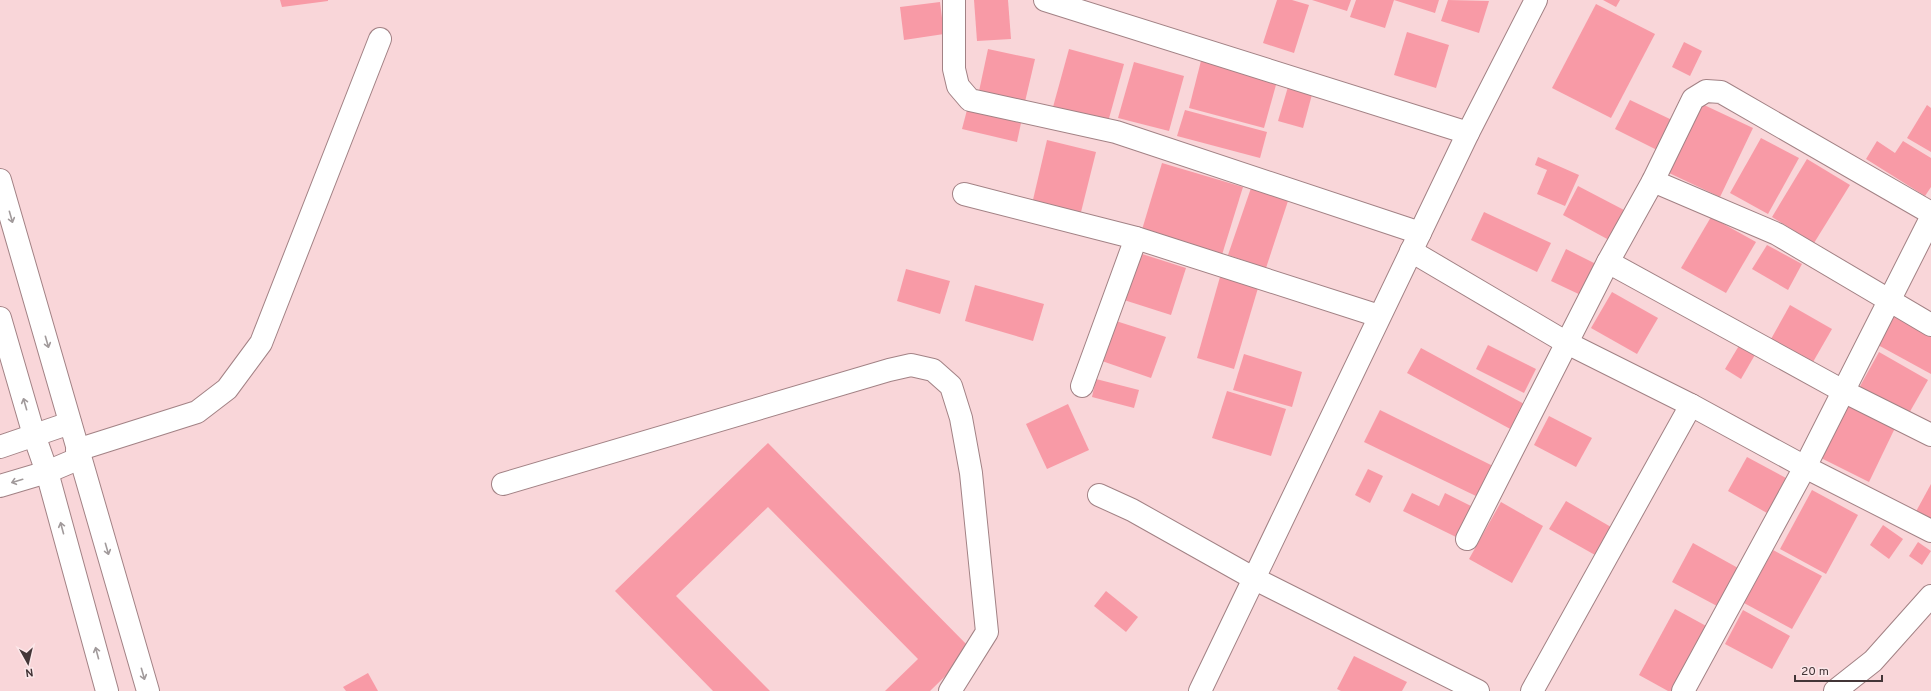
<svg xmlns="http://www.w3.org/2000/svg" width="1931" height="691" font-family="Overpass,sans-serif">
<rect width="100%" height="100%" fill="#f9d6d9"/>
<g fill="#f89aa6">
<path d="M 280,0 L 328,0 L 328,1 L 282,7 Z"/>
<path d="M 974,0 L 1008,0 L 1011,39 L 977,41 Z"/>
<path d="M 1277,0 L 1292,0 L 1309,5 L 1294,53 L 1263,43 Z"/>
<path d="M 1312,0 L 1351,0 L 1347,11 Z"/>
<path d="M 1356,0 L 1439,0 L 1435,13 L 1394,0 L 1385,28 L 1350,17 Z"/>
<path d="M 1448,0 L 1489,1 L 1479,33 L 1441,21 Z"/>
<path d="M 1603,0 L 1620,0 L 1616,7 Z"/>
<path d="M 940,2 L 944,34 L 904,40 L 900,7 Z"/>
<path d="M 1596,4 L 1655,34 L 1611,118 L 1552,88 Z"/>
<path d="M 1407,32 L 1449,45 L 1436,88 L 1394,75 Z"/>
<path d="M 1684,42 L 1702,51 L 1690,76 L 1672,67 Z"/>
<path d="M 988,49 L 1035,59 L 1024,106 L 978,96 Z"/>
<path d="M 1069,49 L 1124,64 L 1108,122 L 1053,107 Z"/>
<path d="M 1203,53 L 1279,74 L 1264,128 L 1189,108 Z"/>
<path d="M 1134,62 L 1184,76 L 1169,131 L 1118,118 Z"/>
<path d="M 1290,80 L 1314,87 L 1303,128 L 1278,121 Z"/>
<path d="M 1630,100 L 1672,120 L 1657,150 L 1615,129 Z"/>
<path d="M 1702,104 L 1753,128 L 1720,197 L 1669,173 Z"/>
<path d="M 1927,105 L 1931,108 L 1931,152 L 1907,138 Z"/>
<path d="M 967,110 L 1021,123 L 1017,142 L 962,129 Z"/>
<path d="M 1185,110 L 1267,132 L 1260,158 L 1177,136 Z"/>
<path d="M 1761,138 L 1799,158 L 1768,214 L 1730,193 Z"/>
<path d="M 1047,140 L 1096,152 L 1080,216 L 1032,204 Z"/>
<path d="M 1877,141 L 1895,153 L 1903,141 L 1931,158 L 1931,187 L 1925,196 L 1866,159 Z"/>
<path d="M 1538,157 L 1579,175 L 1565,206 L 1537,194 L 1547,170 L 1535,165 Z"/>
<path d="M 1807,159 L 1850,185 L 1814,243 L 1772,217 Z"/>
<path d="M 1162,163 L 1243,187 L 1221,258 L 1141,233 Z"/>
<path d="M 1578,186 L 1624,210 L 1609,240 L 1563,215 Z"/>
<path d="M 1251,188 L 1288,201 L 1266,268 L 1228,255 Z"/>
<path d="M 1484,212 L 1551,243 L 1537,272 L 1471,240 Z"/>
<path d="M 1711,217 L 1756,242 L 1726,293 L 1681,268 Z"/>
<path d="M 1767,245 L 1802,264 L 1788,290 L 1752,269 Z"/>
<path d="M 1566,249 L 1600,266 L 1585,297 L 1551,281 Z"/>
<path d="M 1139,253 L 1186,268 L 1171,315 L 1124,300 Z"/>
<path d="M 906,269 L 950,281 L 940,314 L 897,301 Z"/>
<path d="M 1220,277 L 1258,288 L 1234,369 L 1197,358 Z"/>
<path d="M 975,285 L 1044,304 L 1033,341 L 965,321 Z"/>
<path d="M 1612,292 L 1658,318 L 1637,354 L 1591,328 Z"/>
<path d="M 1790,305 L 1832,329 L 1813,362 L 1771,339 Z"/>
<path d="M 1895,315 L 1931,336 L 1931,374 L 1878,345 Z"/>
<path d="M 1116,321 L 1166,337 L 1151,378 L 1102,361 Z"/>
<path d="M 1740,344 L 1756,353 L 1741,379 L 1725,369 Z"/>
<path d="M 1488,345 L 1536,369 L 1524,393 L 1476,369 Z"/>
<path d="M 1421,348 L 1528,406 L 1514,431 L 1407,373 Z"/>
<path d="M 1879,352 L 1928,380 L 1908,415 L 1859,388 Z"/>
<path d="M 1244,354 L 1302,372 L 1292,407 L 1233,390 Z"/>
<path d="M 1096,379 L 1139,390 L 1134,408 L 1092,397 Z"/>
<path d="M 1227,391 L 1286,409 L 1271,456 L 1212,438 Z"/>
<path d="M 1068,404 L 1089,450 L 1047,469 L 1026,424 Z"/>
<path d="M 1848,405 L 1895,428 L 1869,482 L 1821,458 Z"/>
<path d="M 1380,410 L 1493,466 L 1478,497 L 1364,442 Z"/>
<path d="M 1549,416 L 1592,438 L 1576,467 L 1534,445 Z"/>
<path d="M 768,443 L 972,650 L 930,691 L 885,691 L 918,659 L 768,507 L 676,596 L 770,691 L 713,691 L 615,591 Z"/>
<path d="M 1747,457 L 1786,478 L 1767,513 L 1728,491 Z"/>
<path d="M 1368,469 L 1383,476 L 1370,503 L 1355,495 Z"/>
<path d="M 1931,484 L 1931,526 L 1913,517 Z"/>
<path d="M 1812,490 L 1858,515 L 1826,574 L 1780,549 Z"/>
<path d="M 1412,493 L 1439,506 L 1445,493 L 1471,506 L 1456,537 L 1403,511 Z"/>
<path d="M 1566,501 L 1611,527 L 1595,555 L 1549,529 Z"/>
<path d="M 1501,502 L 1543,526 L 1512,583 L 1469,559 Z"/>
<path d="M 1883,525 L 1903,539 L 1889,559 L 1870,545 Z"/>
<path d="M 1918,542 L 1931,551 L 1922,565 L 1909,556 Z"/>
<path d="M 1693,543 L 1738,568 L 1717,606 L 1672,582 Z"/>
<path d="M 1773,550 L 1822,576 L 1792,629 L 1744,603 Z"/>
<path d="M 1106,591 L 1138,617 L 1126,632 L 1094,606 Z"/>
<path d="M 1675,609 L 1708,627 L 1673,691 L 1668,691 L 1639,675 Z"/>
<path d="M 1743,610 L 1790,636 L 1772,669 L 1725,644 Z"/>
<path d="M 1354,656 L 1407,682 L 1402,691 L 1341,691 L 1337,689 Z"/>
<path d="M 368,673 L 378,691 L 346,691 L 343,687 Z"/>
</g>
<g fill="none" stroke-linecap="round" stroke-linejoin="round">
<g stroke="#a28285" stroke-width="24">
<g id="minor">
<path d="M 954,0 L 954,69 L 958,86 L 970,100 L 1116,132 L 1420,233"/>
<path d="M 1045,0 L 1468,133"/>
<path d="M 0,180 L 148,691"/>
<path d="M 1653,181 L 1777,234 L 1931,325"/>
<path d="M 964,194 L 1136,238 L 1379,316"/>
<path d="M 1411,251 L 1567,343 L 1691,405 L 1805,467 L 1931,531"/>
<path d="M 1608,262 L 1843,391 L 1931,435"/>
<path d="M 0,318 L 34,435 L 47,472 L 107,691"/>
<path d="M 1082,386 L 1136,238"/>
<path d="M 0,447 L 70,423"/>
<path d="M 77,450 L 197,412 L 227,389 L 261,343 L 380,39"/>
<path d="M 503,484 L 889,370 L 911,365 L 933,370 L 951,386 L 961,418 L 971,473 L 987,632 L 950,691"/>
<path d="M 0,486 L 47,472 L 80,458"/>
<path d="M 1099,495 L 1132,510 L 1253,578 L 1478,691"/>
<path d="M 1467,539 L 1608,262 L 1653,181 L 1693,99 L 1706,91 L 1721,92 L 1931,213"/>
<path d="M 1200,691 L 1468,133 L 1536,0"/>
<path d="M 1532,691 L 1691,405"/>
<path d="M 1683,691 L 1805,467 L 1931,218"/>
<path d="M 1835,691 L 1873,661 L 1931,596"/>
</g>
</g>
<use href="#minor" stroke="#fff" stroke-width="22"/>
</g>
<defs><path id="oneway-shaft" d="M-6 0H5M1.5-3L5.5 0L1.5 3" fill="none" stroke-width="1.6" stroke-linecap="round" stroke-linejoin="round"/></defs>
<g stroke="#a19a9b">
<use href="#oneway-shaft" transform="translate(11 217) rotate(74)"/>
<use href="#oneway-shaft" transform="translate(47 342) rotate(74)"/>
<use href="#oneway-shaft" transform="translate(25 404) rotate(-106)"/>
<use href="#oneway-shaft" transform="translate(17 481) rotate(163)"/>
<use href="#oneway-shaft" transform="translate(62 528) rotate(-105)"/>
<use href="#oneway-shaft" transform="translate(107 549) rotate(74)"/>
<use href="#oneway-shaft" transform="translate(97 653) rotate(-105)"/>
<use href="#oneway-shaft" transform="translate(143 674) rotate(74)"/>
</g>
<g transform="translate(28 663) rotate(172)" stroke="#fce7e9" stroke-width="3" paint-order="stroke">
<path d="M0-3L7 15L0 10L-7 15Z" fill="#433537"/>
<text y="-6" font-size="11" font-weight="bold" text-anchor="middle" fill="#433537">N</text>
</g>
<path d="M1795 675v6h87v-6" fill="none" stroke="#433537" stroke-width="2"/>
<text x="1801" y="675" font-size="12" fill="#433537" stroke="#fce7e9" stroke-width="3" paint-order="stroke">20 m</text>
</svg>
